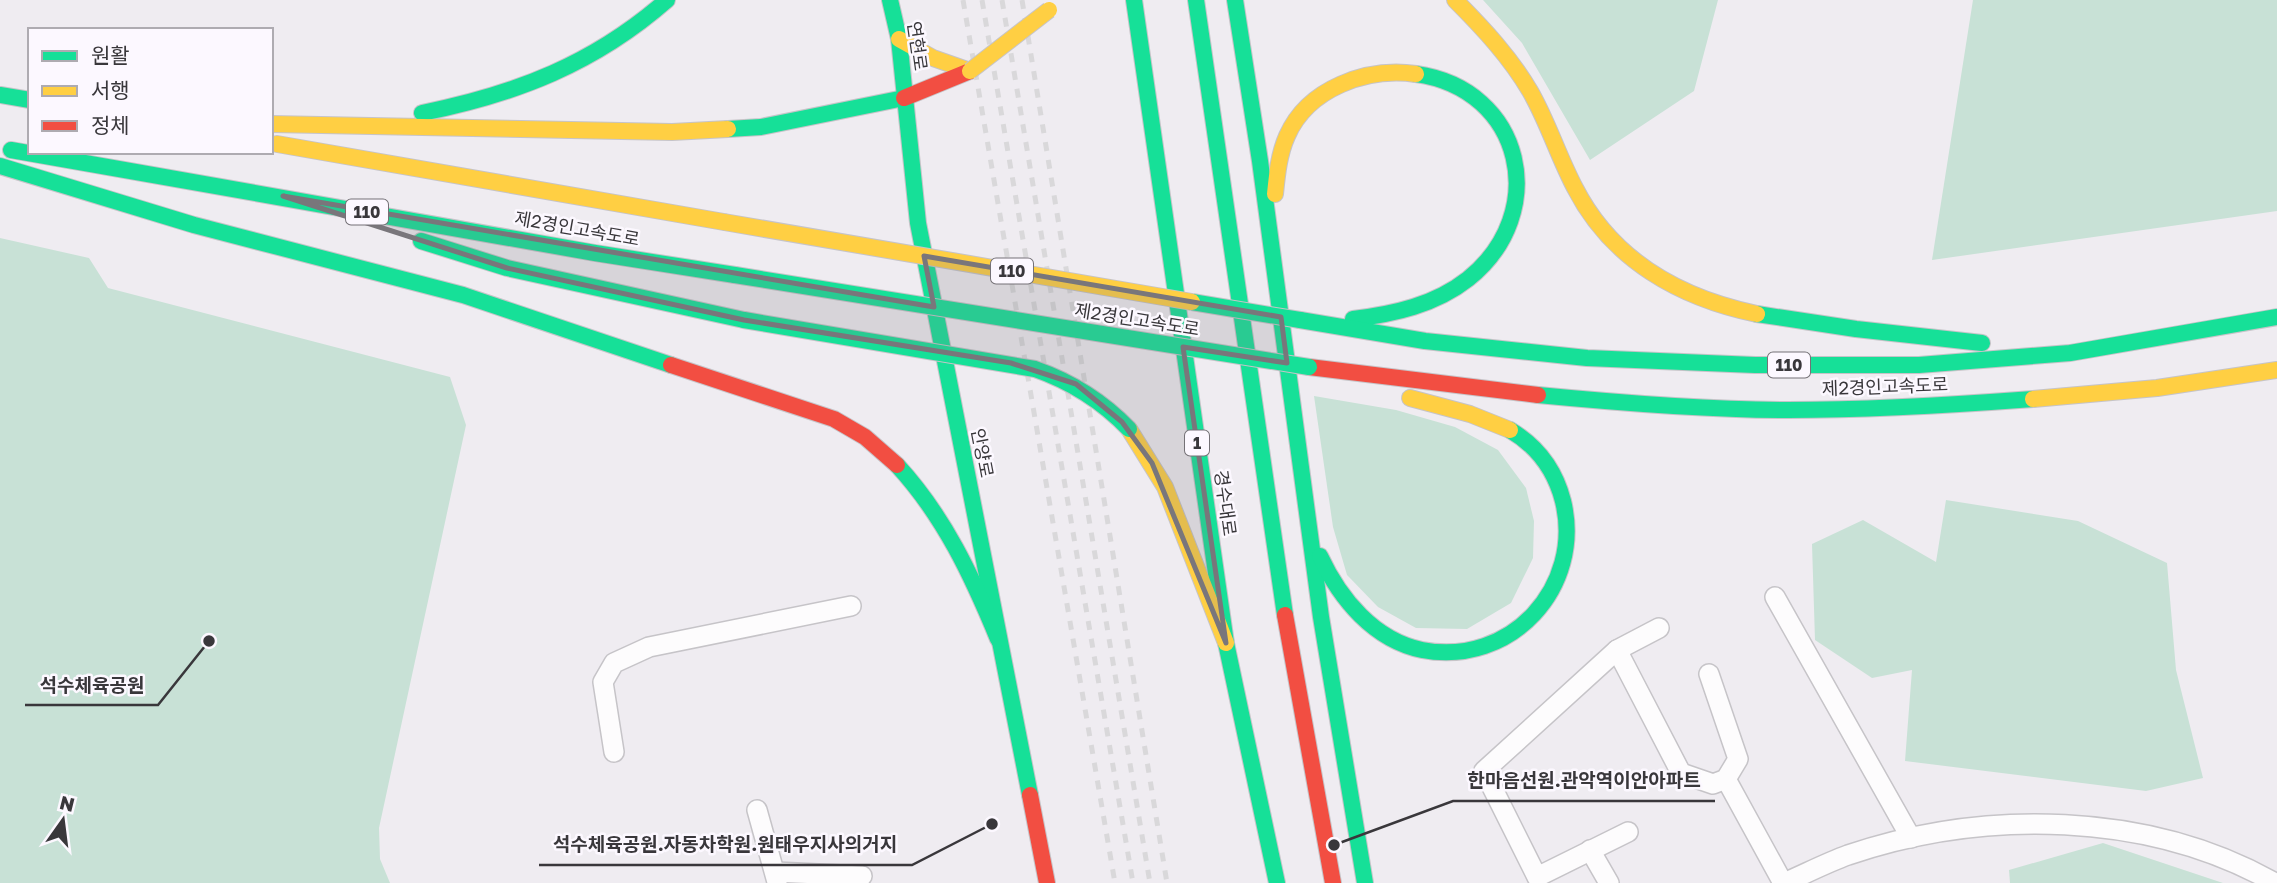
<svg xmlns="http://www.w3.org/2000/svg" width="2277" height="883" font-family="'Golos Text','Noto Sans KR',sans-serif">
<rect width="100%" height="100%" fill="#efecf1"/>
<g fill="#c8e1d6">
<path d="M 1483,0 L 1718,0 L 1694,91 L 1590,160 L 1522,43 Z"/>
<path d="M 1973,0 L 2277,0 L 2277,211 L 1932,260 Z"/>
<path d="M 0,238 L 89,258 L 108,288 L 450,377 L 466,425 L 379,828 L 380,859 L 390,883 L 0,883 Z"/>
<path d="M 1314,396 L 1396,410 L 1455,427 L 1498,450 L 1526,488 L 1534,521 L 1533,558 L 1511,603 L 1467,629 L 1416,628 L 1378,607 L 1347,575 L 1333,527 Z"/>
<path d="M 1946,500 L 2078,521 L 2167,563 L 2176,670 L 2203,778 L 2146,791 L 1905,761 L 1912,670 L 1872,678 L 1815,640 L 1812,544 L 1863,520 L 1936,562 Z"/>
<path d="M 2103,843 L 2223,883 L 2010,883 L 2009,870 Z"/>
</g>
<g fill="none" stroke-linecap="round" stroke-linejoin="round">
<g stroke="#c6c4c8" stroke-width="22">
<g id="street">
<path d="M 1775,597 L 1911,838"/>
<path d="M 1617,650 L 1681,773 L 1713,784 L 1726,779 L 1738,759 L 1709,674"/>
<path d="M 614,752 L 603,682 L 614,663 L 649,647 L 851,606"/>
<path d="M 1726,779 L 1783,883"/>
<path d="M 757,810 L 777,882"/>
<path d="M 1628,832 L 1537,877 L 1484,771 L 1617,650 L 1659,628"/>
<path d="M 1590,850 L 1609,883"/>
<path d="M 775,872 L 862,876"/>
<path d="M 1784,883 C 1805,874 1826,863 1848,855 C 1984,809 2148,811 2275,883"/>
</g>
</g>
<g stroke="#c6c4c8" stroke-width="18">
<g id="fast">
<path d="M 890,0 L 899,39 L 918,223 L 1030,795"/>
<path d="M 1134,0 L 1226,643 L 1277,883"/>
<path d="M 1196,0 L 1285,615"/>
<path d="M 1235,0 L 1260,161 L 1321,617 L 1365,883"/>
<path d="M 0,95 L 30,100"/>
<path d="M 422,113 C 516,94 594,64 667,0"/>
<path d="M 728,129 L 761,127 L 904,98"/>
<path d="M 11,150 L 595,253 L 735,275"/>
<path d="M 0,166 L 194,225 L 463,295 L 671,365"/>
<path d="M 421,241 L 507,268 L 744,320"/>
<path d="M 1757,314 L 1856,329 L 1982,343"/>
<path d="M 1353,319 C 1394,314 1435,305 1468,279 C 1551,213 1524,89 1416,74"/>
<path d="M 1300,320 L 1425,341 L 1587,358 L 1755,365 L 1919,365 L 2070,353 L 2277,317"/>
<path d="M 1538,395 C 1621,403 1705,410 1788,410 C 1870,410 1952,405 2033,399"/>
<path d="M 897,465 C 944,516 972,576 998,639"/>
<path d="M 1320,556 C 1340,599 1374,640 1422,650 C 1511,667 1584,587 1563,501 C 1555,470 1537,446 1510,430"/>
</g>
</g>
<g stroke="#c6c4c8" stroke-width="18">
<g id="slow">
<path d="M 1455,0 C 1483,28 1510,57 1530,91 C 1548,122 1558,156 1575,188 C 1612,260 1680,298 1757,314"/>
<path d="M 899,39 L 933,58 L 970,71"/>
<path d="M 271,124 L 672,132 L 728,129"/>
<path d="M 277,144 L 724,222"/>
<path d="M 1275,194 C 1277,174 1279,154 1287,136 C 1308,88 1367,67 1416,74"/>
<path d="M 1410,398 L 1470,414 L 1510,430"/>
<path d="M 2033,399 L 2157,388 L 2277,370"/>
<path d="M 1129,429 L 1165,487 L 1226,643"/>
</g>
</g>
<g stroke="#c6c4c8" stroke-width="18">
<g id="jam">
<path d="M 904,98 L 970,71"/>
<path d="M 671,365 L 834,419 L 865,437 L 897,465"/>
<path d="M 1309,367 L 1538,395"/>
<path d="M 1285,615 L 1333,883"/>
<path d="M 1030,795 L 1047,883"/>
</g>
</g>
<use href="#street" stroke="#fdfcfd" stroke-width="19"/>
<use href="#fast" stroke="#16e098" stroke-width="16"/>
<use href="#slow" stroke="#ffcf43" stroke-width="16"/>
<use href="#jam" stroke="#f24e42" stroke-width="16"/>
<g stroke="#d9d8da" stroke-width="5" stroke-dasharray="9 9" stroke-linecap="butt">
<path d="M 963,0 L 1115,883"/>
<path d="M 982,0 L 1133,883"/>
<path d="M 1002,0 L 1150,883"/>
<path d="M 1022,0 L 1167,883"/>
</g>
<g stroke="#c6c4c8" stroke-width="18" stroke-linecap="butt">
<g id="fast-bridge">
<path d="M 735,275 L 1309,367"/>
<path d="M 1192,302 L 1300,320"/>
<path d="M 744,320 L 1035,369 C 1072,382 1102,401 1129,429"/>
</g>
</g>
<g stroke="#c6c4c8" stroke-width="18" stroke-linecap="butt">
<g id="slow-bridge">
<path d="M 970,71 L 1049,10"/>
<path d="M 724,222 L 1192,302"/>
</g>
</g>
<use href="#fast-bridge" stroke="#16e098" stroke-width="16"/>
<use href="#slow-bridge" stroke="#ffcf43" stroke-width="16"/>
</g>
<path fill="#79767b" fill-opacity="0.2" stroke="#79767b" stroke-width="5" stroke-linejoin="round" d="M 283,196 L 934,307 L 924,256 L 1281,317 L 1287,363 L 1183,347 L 1226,643 L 1152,463 L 1122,422 L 1076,384 L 1011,363 L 744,320 L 507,268 Z"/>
<g text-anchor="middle" stroke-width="5" stroke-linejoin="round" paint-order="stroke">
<g fill="#fcf8ff" stroke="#747176" stroke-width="2">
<rect x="346" y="199.5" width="42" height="25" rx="5"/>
<rect x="991" y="258.5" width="42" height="25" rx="5"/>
<rect x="1768" y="352.5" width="42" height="25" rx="5"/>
<rect x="1185" y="430.5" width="24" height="25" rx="5"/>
</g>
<g font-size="16" font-weight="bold" fill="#39373b">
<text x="367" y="218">110</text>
<text x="1012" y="277">110</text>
<text x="1789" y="371">110</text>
<text x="1197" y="449">1</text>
</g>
<g font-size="18" fill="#39373b" stroke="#fcf8ff">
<text transform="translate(917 46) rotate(82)" y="6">연현로</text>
<text transform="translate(577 229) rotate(10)" y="6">제2경인고속도로</text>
<text transform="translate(1137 320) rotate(9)" y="6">제2경인고속도로</text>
<text transform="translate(1885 387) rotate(-2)" y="6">제2경인고속도로</text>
<text transform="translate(982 453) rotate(79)" y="6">안양로</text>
<text transform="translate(1225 503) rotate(82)" y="6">경수대로</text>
</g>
</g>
<path fill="none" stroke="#39373b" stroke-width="2.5" d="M209 641L158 705H25M1334 845L1453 801H1715M992 824L912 865H539"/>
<g fill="#39373b" stroke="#fcf8ff" stroke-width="2.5">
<circle cx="209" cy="641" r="7"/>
<circle cx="1334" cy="845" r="7"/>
<circle cx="992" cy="824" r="7"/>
</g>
<g font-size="19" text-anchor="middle" font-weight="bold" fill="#39373b" stroke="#fcf8ff" stroke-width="5" stroke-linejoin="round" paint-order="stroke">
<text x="92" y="692">석수체육공원</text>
<text x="1584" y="787">한마음선원.관악역이안아파트</text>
<text x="725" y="851">석수체육공원.자동차학원.원태우지사의거지</text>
</g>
<rect x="28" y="28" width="245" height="126" fill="#fcf8ff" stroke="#aeabb1" stroke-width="2"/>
<rect x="42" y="51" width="35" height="10" fill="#16e098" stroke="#aeabb1" stroke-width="2"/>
<text x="91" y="63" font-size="21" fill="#39373b">원활</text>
<rect x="42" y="86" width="35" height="10" fill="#ffcf43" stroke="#aeabb1" stroke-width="2"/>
<text x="91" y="98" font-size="21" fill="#39373b">서행</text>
<rect x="42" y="121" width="35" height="10" fill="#f24e42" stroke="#aeabb1" stroke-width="2"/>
<text x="91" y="133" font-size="21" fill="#39373b">정체</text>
<g transform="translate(63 820) rotate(14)" stroke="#fcf8ff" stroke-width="5" paint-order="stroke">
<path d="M0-5L12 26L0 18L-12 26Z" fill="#39373b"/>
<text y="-10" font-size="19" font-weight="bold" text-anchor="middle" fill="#39373b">N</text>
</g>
</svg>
